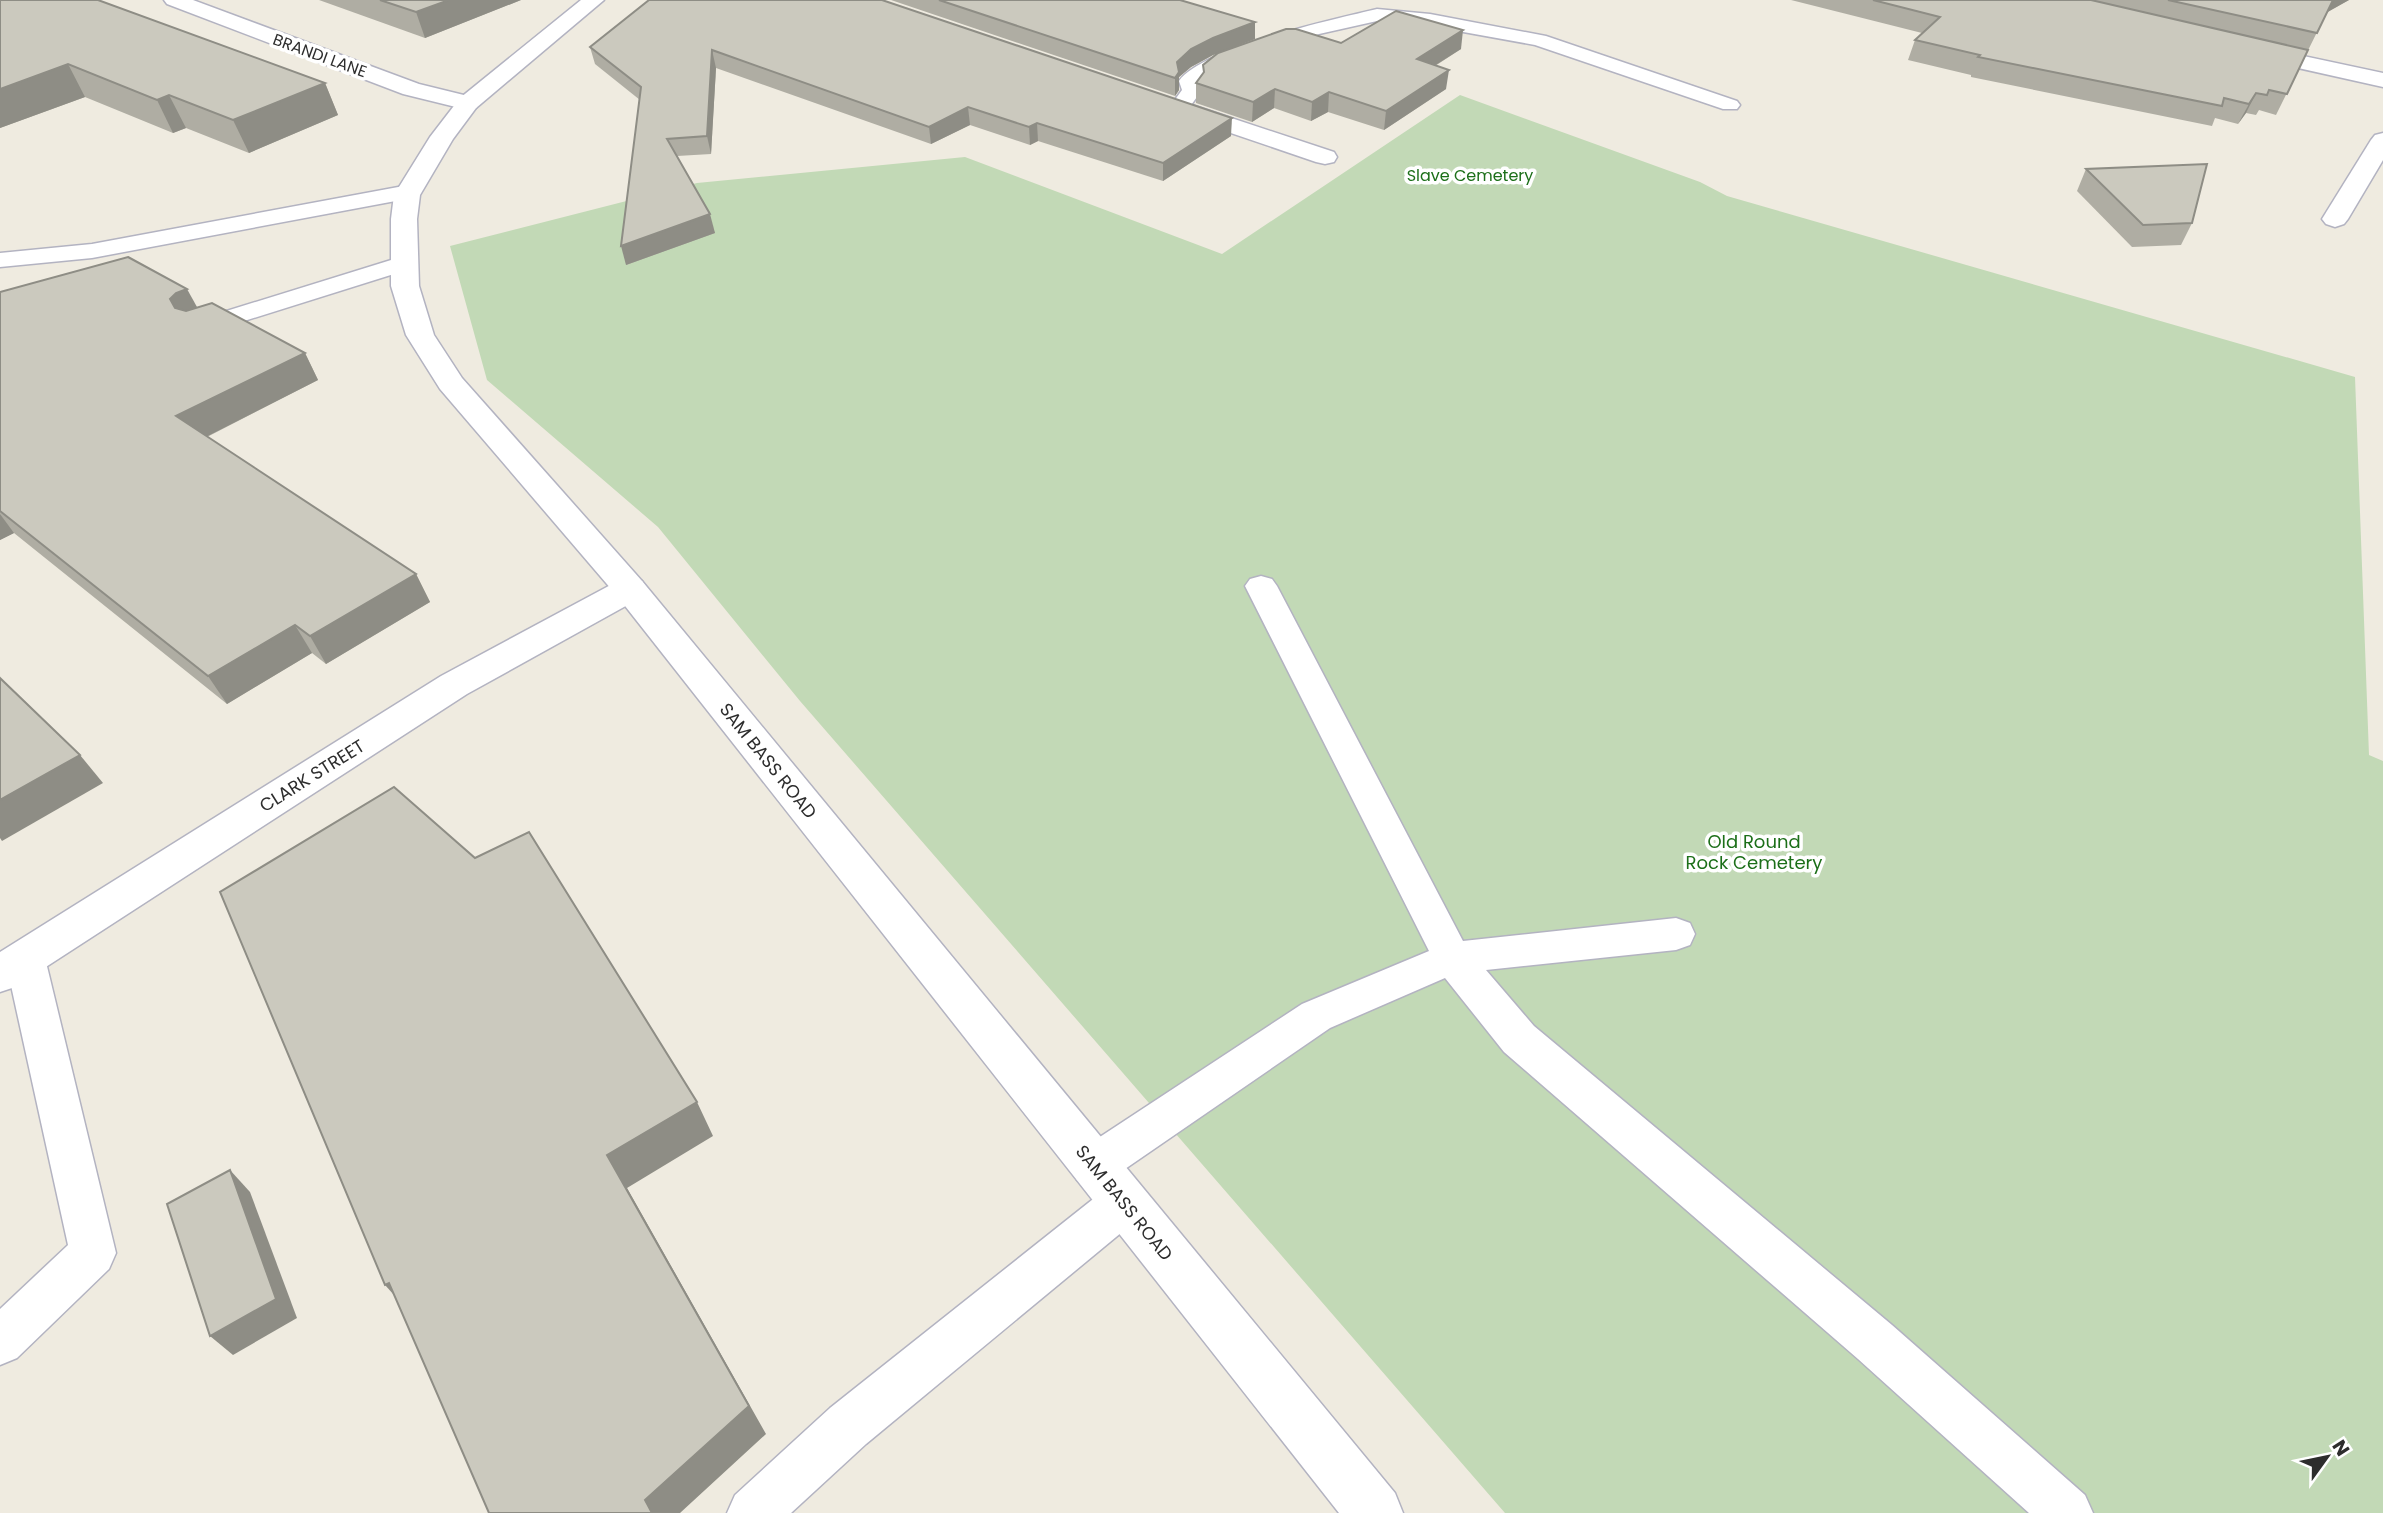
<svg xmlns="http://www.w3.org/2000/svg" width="2383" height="1513" font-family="Poppins,sans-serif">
<rect width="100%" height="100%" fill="#efebe0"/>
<path fill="#c2d9b6" d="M 1460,95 L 1700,182 L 1727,196 L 2355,377 L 2369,755 L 2383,761 L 2383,1513 L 1505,1513 L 800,701 L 658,527 L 487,380 L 450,246 L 697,183 L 965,157 L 1222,254 Z"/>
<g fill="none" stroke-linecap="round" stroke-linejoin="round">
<g stroke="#b3b3c1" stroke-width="3">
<g id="lane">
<path d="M 1377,9 L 1430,14 L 1546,36 L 1737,101 L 1740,105 L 1737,109 L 1723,109 L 1535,45 L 1430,26 L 1377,21 L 1319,34 L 1271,50 L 1216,70 L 1200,83 L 1202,90 L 1186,112 L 1172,112 L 1169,108 L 1182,90 L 1179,81 C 1202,48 1335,19 1377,9 Z"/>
<path d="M 409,185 L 417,187 L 420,192 L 417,197 L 92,258 L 0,267 L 0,253 L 92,244 Z"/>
<path d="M 404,256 L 413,258 L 416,263 L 413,268 L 209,332 L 200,335 L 191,332 L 187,327 L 191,322 Z"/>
<path d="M 1261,576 L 1272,579 L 1277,586 L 1463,941 L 1676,918 L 1690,923 L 1695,934 L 1690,945 L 1676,950 L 1486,970 L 1534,1026 L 1892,1325 L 2085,1495 L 2093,1513 L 2029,1513 L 1858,1359 L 1504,1052 L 1445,978 L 1330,1028 L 1109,1180 L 1093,1186 L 1077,1180 L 1071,1166 L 1077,1152 L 1302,1004 L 1429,951 L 1245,586 L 1250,579 Z"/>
<path d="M 25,942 L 39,947 L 45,958 L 116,1253 L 109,1269 L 17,1358 L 0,1365 L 0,1309 L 68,1245 L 5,958 L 11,947 Z"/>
<path d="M 1123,1182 L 1139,1188 L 1145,1203 L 1139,1218 L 866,1444 L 791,1513 L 727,1513 L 735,1495 L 830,1408 L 1107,1188 Z"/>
</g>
</g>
<g stroke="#b3b3c1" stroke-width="3">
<g id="street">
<path d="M 164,0 L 193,0 L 419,84 L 476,98 L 479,103 L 476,108 L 468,110 L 403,94 L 167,4 Z"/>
<path d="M 2252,45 L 2383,73 L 2383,87 L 2244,56 L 2241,51 L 2244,46 Z"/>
<path d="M 1183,102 L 1334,152 L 1337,157 L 1334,162 L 1325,164 L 1316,162 L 1175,114 L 1171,109 L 1175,104 Z"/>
<path d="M 2383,133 L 2383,160 L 2348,219 L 2344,224 L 2335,227 L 2326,224 L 2322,219 L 2371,140 L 2375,135 Z"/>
<path d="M 630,578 L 642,581 L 647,589 L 642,597 L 467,694 L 15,987 L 0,992 L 0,952 L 441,676 L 618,581 Z"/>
</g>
</g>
<g stroke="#b3b3c1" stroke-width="3">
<path id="secondary" d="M 581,0 L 604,0 L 476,108 L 453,139 L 420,195 L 417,219 L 419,286 L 434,335 L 462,378 L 642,581 L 1395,1493 L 1403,1513 L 1339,1513 L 618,597 L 440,389 L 406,335 L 391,286 L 391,219 L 394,195 L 430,137 L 460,98 Z"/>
</g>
<use href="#lane" fill="#fff" fill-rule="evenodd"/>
<use href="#street" fill="#fff" fill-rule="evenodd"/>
<use href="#secondary" fill="#fff" fill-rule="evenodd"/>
</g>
<g fill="#afada3">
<path d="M 0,0 L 325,83 L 338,115 L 249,153 L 186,128 L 173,133 L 85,97 L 0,128 Z"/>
<path d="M 319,0 L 521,0 L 425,38 Z"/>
<path d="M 649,0 L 1231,136 L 1163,181 L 1038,141 L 1030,145 L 970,125 L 931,144 L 716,68 L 711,154 L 677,156 L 715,233 L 626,265 L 640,100 L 595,64 L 590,47 Z"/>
<path d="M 891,0 L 1180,0 L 1255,39 L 1213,55 L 1191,67 L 1179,77 L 1179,90 L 1175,96 Z"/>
<path d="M 1791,0 L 2349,0 L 2327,12 L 2276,115 L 2259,110 L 2256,115 L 2246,113 L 2238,124 L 2215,118 L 2212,126 L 1971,77 L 1971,75 L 1908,60 L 1915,40 L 1922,33 Z"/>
<path d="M 1341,43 L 1461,49 L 1435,66 L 1446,89 L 1384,130 L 1328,112 L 1311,121 L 1274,108 L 1252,122 L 1196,103 L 1196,83 L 1203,74 L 1203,65 Z"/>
<path d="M 2086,169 L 2192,223 L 2181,245 L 2132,247 L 2077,191 Z"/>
<path d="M 0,292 L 197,307 L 305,353 L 318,380 L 207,437 L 416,574 L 430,602 L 326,664 L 312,653 L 227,704 L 14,533 L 0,540 Z"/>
</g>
<g fill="#8e8d85">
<path d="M 449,0 L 521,0 L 425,38 L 416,12 Z"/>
<path d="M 2333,0 L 2349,0 L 2326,13 Z"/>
<path d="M 1255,22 L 1255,39 L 1213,55 L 1191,67 L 1179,77 L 1179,90 L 1175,96 L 1175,78 L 1177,62 L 1191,49 L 1213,38 Z"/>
<path d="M 1463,30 L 1461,49 L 1415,78 L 1417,59 Z"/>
<path d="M 712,50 L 716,68 L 711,154 L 707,136 Z"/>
<path d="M 68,64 L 85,97 L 0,128 L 0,89 Z"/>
<path d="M 1449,70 L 1446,89 L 1384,130 L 1386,111 Z"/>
<path d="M 325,83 L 338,115 L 249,153 L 233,120 Z"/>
<path d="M 1275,89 L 1274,108 L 1252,122 L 1253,102 Z"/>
<path d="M 1329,92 L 1328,112 L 1311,121 L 1312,102 Z"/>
<path d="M 2256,93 L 2246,113 L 2238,124 L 2249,104 Z"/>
<path d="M 169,95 L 186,128 L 173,133 L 157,100 Z"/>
<path d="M 968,107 L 970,125 L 931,144 L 929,127 Z"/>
<path d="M 1232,118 L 1231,136 L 1163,181 L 1163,163 Z"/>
<path d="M 1037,123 L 1038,141 L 1030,145 L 1029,127 Z"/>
<path d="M 710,214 L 715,233 L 626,265 L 621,246 Z"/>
<path d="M 187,289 L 202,316 L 185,325 L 170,299 L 176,293 Z"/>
<path d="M 305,353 L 318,380 L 192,444 L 176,416 Z"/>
<path d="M 0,514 L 14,533 L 0,540 Z"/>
<path d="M 416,574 L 430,602 L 326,664 L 310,636 Z"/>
<path d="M 295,625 L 312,653 L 227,704 L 208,676 Z"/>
<path d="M 80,755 L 103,783 L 2,841 L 0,838 L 0,800 Z"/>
<path d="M 697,1102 L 713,1136 L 627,1188 L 766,1434 L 680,1513 L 652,1513 L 645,1500 L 607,1155 Z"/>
<path d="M 230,1170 L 250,1192 L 297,1318 L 233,1355 L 210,1336 Z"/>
<path d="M 389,1283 L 413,1316 L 385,1285 Z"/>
</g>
<g fill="#cbc9be" stroke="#8e8d85" stroke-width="2">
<path d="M 0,0 L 98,0 L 325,83 L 233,120 L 169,95 L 157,100 L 68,64 L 0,89 Z"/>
<path d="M 380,0 L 449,0 L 416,12 Z"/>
<path d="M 649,0 L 882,0 L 1232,118 L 1163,163 L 1037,123 L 1029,127 L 968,107 L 929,127 L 712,50 L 707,136 L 667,139 L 710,214 L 621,246 L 641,87 L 590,47 Z"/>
<path d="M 939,0 L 1180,0 L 1255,22 L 1213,38 L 1191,49 L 1177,62 L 1179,72 L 1175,78 Z"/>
<path d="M 1873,0 L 2091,0 L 2308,50 L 2287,94 L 2269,90 L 2267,95 L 2256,93 L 2249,104 L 2224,98 L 2222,106 L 1978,57 L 1980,55 L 1915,40 L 1940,17 Z"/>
<path d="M 2168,0 L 2333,0 L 2317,33 Z"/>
<path d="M 1396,11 L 1463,30 L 1417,59 L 1449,70 L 1386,111 L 1329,92 L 1312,102 L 1275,89 L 1253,102 L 1196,83 L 1204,72 L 1203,65 L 1218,53 L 1286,29 L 1296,29 L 1341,43 Z"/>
<path d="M 2207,164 L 2192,223 L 2143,225 L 2086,169 Z"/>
<path d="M 128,257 L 187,289 L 176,293 L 170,299 L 175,308 L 186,311 L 212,303 L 305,353 L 176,416 L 416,574 L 310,636 L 295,625 L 208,676 L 0,511 L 0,292 Z"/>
<path d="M 0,678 L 80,755 L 0,800 Z"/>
<path d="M 394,787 L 475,858 L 529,832 L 697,1102 L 607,1155 L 749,1406 L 645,1500 L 652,1513 L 489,1513 L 389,1283 L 385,1285 L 220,892 Z"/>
<path d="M 230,1170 L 276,1299 L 210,1336 L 167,1204 Z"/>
</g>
<g text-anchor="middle" stroke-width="7" stroke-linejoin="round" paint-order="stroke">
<g font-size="16" fill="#2d2d2d" stroke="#fff">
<text transform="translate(320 55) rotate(20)" y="6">BRANDI LANE</text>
</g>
<g font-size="16" fill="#1c6f19" stroke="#fff">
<text x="1470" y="181">Slave Cemetery</text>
</g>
<g font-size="18" fill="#2d2d2d" stroke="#fff">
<text transform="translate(768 761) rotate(51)" y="6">SAM BASS ROAD</text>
<text transform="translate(312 776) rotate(-32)" y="6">CLARK STREET</text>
<text transform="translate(1124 1203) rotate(51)" y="6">SAM BASS ROAD</text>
</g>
<g font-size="18" fill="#1c6f19" stroke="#fff">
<text x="1754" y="848">Old Round<tspan x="1754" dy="21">Rock Cemetery</tspan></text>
</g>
</g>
<g transform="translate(2327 1457) rotate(57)" stroke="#ffffff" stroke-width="5" paint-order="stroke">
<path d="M0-5L12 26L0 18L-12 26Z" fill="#2d2d2d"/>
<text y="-10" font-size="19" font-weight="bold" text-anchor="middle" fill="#2d2d2d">N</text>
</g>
</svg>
